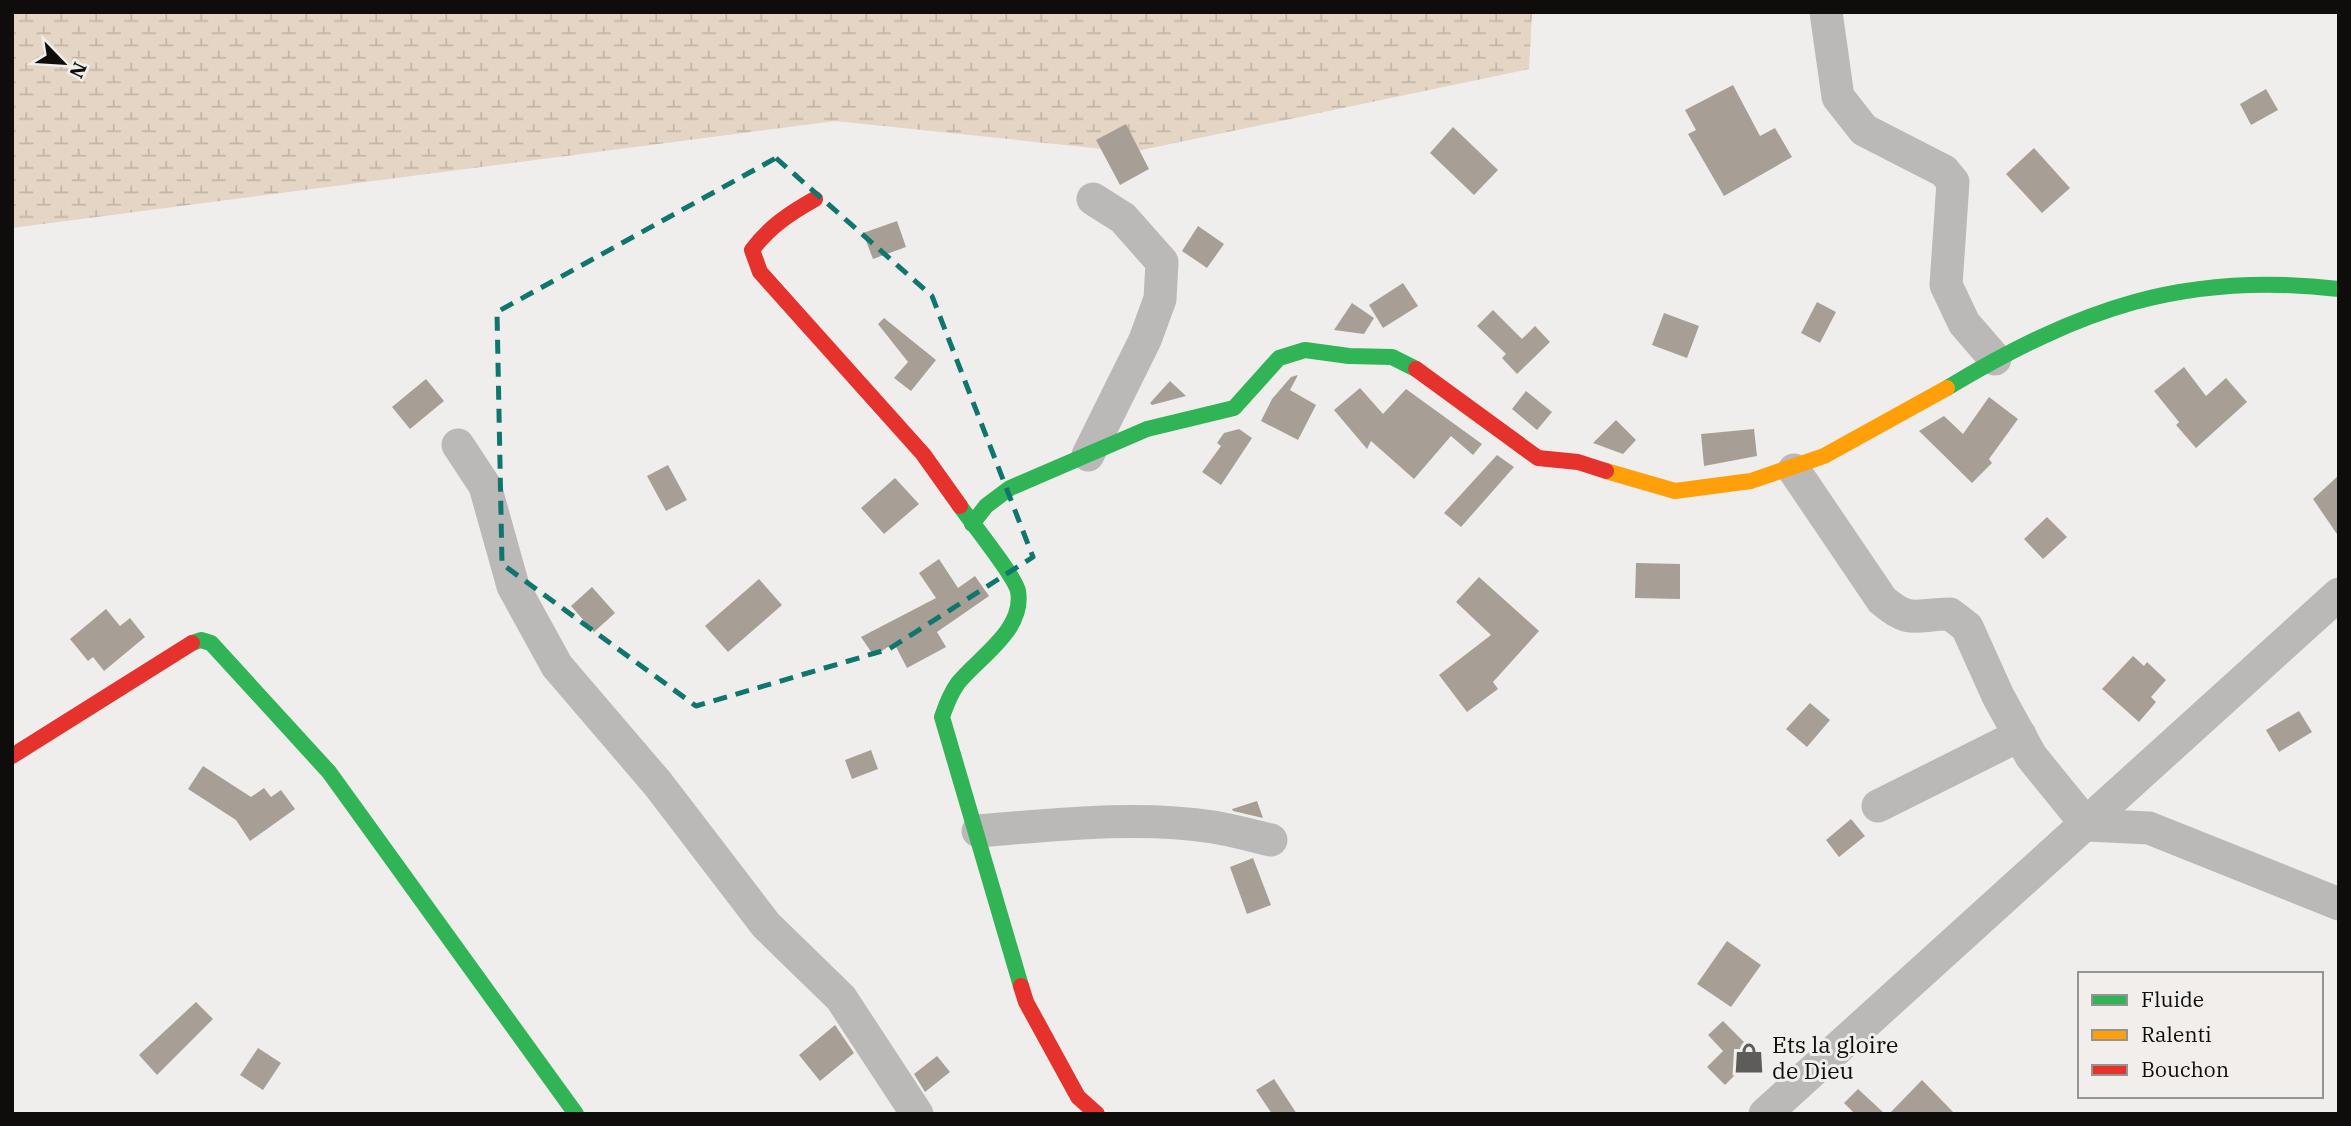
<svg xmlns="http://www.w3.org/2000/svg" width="2351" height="1126" font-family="'IBM Plex Serif',serif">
<defs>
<pattern id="wetland-marsh" width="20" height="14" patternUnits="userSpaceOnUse" patternTransform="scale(1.75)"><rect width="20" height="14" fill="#e4d5c4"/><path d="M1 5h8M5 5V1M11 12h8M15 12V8" fill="none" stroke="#c2b6a7"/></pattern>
</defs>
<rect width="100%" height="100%" fill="#f0eeec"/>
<path fill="url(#wetland-marsh)" d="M 12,12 L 1532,12 L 1529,69 L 1132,152 L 835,121 L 12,228 Z"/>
<g fill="#a79f96">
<path d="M 1733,85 L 1760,136 L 1775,128 L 1792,157 L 1724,196 L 1688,134 L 1696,130 L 1685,110 Z"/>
<path d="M 2266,89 L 2278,110 L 2251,125 L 2240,104 Z"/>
<path d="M 1126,124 L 1149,169 L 1120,185 L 1096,140 Z"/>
<path d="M 1453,127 L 1498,170 L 1474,195 L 1430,153 Z"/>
<path d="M 2034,148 L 2070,188 L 2042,213 L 2006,174 Z"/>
<path d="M 897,221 L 906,247 L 873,259 L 863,233 Z"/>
<path d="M 1198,226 L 1224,244 L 1207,268 L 1182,251 Z"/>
<path d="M 1403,283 L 1418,306 L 1383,328 L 1369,305 Z"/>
<path d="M 1817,302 L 1836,312 L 1820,343 L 1801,333 Z"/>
<path d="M 1352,303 L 1374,318 L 1364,334 L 1334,330 Z"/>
<path d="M 1493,310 L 1522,339 L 1535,326 L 1550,342 L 1517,374 L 1502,358 L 1506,354 L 1477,326 Z"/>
<path d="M 1664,313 L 1699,326 L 1687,358 L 1652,345 Z"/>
<path d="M 884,318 L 936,360 L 911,391 L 894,378 L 908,362 L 878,324 Z"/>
<path d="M 2184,367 L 2206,396 L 2226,378 L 2247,402 L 2196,448 L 2176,425 L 2179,422 L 2154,391 Z"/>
<path d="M 1298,375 L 1290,390 L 1316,405 L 1298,440 L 1261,421 L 1272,399 L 1291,377 Z"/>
<path d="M 426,379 L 444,401 L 410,429 L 392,407 Z"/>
<path d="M 1170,381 L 1186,396 L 1152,405 L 1150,403 Z"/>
<path d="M 1360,388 L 1383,414 L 1406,389 L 1482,444 L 1473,455 L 1451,436 L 1414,479 L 1371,441 L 1367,449 L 1334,410 Z"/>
<path d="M 1526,391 L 1552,412 L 1537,430 L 1512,409 Z"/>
<path d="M 1989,397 L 2018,419 L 1989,459 L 1992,463 L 1972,483 L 1919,431 L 1944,416 L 1963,434 Z"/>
<path d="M 1616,420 L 1636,440 L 1623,454 L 1593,443 Z"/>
<path d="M 1239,429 L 1252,438 L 1221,485 L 1202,472 L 1221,446 L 1217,443 L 1224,433 Z"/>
<path d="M 1754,429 L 1757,456 L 1704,466 L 1701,434 Z"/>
<path d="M 1497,455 L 1514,467 L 1461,527 L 1444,513 Z"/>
<path d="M 668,465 L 687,500 L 666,511 L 647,476 Z"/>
<path d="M 2339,475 L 2339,537 L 2313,499 Z"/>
<path d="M 895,478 L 919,504 L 884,534 L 861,508 Z"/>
<path d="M 2047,517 L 2067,537 L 2043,559 L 2024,539 Z"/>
<path d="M 939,559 L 958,588 L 975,576 L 989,596 L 937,632 L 946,647 L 907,668 L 894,643 L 874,656 L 861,637 L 936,598 L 919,573 Z"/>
<path d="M 1636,563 L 1680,564 L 1680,599 L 1635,598 Z"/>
<path d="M 1479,577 L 1539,631 L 1493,682 L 1498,689 L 1467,712 L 1439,675 L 1491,635 L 1456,602 Z"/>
<path d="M 759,579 L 782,605 L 728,652 L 705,626 Z"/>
<path d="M 592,587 L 615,613 L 594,632 L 571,606 Z"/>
<path d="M 106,609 L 120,626 L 130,618 L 145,637 L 104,671 L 93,657 L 88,661 L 70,639 Z"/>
<path d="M 2133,656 L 2144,666 L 2147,662 L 2166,680 L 2151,697 L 2156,702 L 2139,722 L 2102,689 Z"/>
<path d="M 1810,703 L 1830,720 L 1807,747 L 1786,729 Z"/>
<path d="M 2299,711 L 2312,732 L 2279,752 L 2266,730 Z"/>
<path d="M 871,750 L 878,769 L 852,779 L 845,760 Z"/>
<path d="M 203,766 L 251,797 L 264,788 L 271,797 L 281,790 L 295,809 L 250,841 L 236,820 L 188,789 Z"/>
<path d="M 1257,801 L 1263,818 L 1233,811 L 1232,809 Z"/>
<path d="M 1851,819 L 1865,836 L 1839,857 L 1826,840 Z"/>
<path d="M 1253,858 L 1271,905 L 1247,914 L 1230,867 Z"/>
<path d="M 1727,941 L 1761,965 L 1731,1007 L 1697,984 Z"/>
<path d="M 196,1002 L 213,1019 L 157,1075 L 139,1055 Z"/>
<path d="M 1723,1021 L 1756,1054 L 1725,1085 L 1707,1067 L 1723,1051 L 1708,1035 Z"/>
<path d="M 835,1025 L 854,1053 L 820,1081 L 799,1055 Z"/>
<path d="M 258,1048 L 281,1063 L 263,1090 L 240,1075 Z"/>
<path d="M 937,1056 L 950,1072 L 925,1092 L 914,1074 Z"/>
<path d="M 1274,1079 L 1297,1114 L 1272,1114 L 1256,1090 Z"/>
<path d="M 1922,1080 L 1955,1114 L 1889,1114 Z"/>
<path d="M 1858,1089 L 1885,1114 L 1855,1114 L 1844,1103 Z"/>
</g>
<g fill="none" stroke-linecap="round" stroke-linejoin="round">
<g stroke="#bab9b8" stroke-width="33">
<path d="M 1826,12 L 1838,97 L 1864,130 L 1944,171 L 1953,182 L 1946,285 L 1964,323 L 1995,359"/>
<path d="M 458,445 L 485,486 L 513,586 L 557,666 L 658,784 L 766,925 L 841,998 L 917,1114"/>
<path d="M 1088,455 L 1145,340 L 1160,299 L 1162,262 L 1123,218 L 1093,199"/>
<path d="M 1794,470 L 1882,600 C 1911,625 1915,614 1950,614 L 1967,627 L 1998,696 L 2031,756 L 2087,825 L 2149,828 L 2339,904"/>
<path d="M 1878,806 L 2020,735"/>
<path d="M 978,831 C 1053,825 1138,815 1213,827 C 1233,830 1252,836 1271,840"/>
<path d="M 1765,1114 L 2339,594"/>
</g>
<g stroke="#30b455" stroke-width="16">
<path d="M 1947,388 C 2079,309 2183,271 2339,289"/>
<path d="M 960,506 C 971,522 1015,576 1018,591 C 1025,630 979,657 958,683 C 950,694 946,705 942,717 L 1021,986"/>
<path d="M 972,524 L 986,506 L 1010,488 L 1147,429 L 1234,408 L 1279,358 L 1305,350 L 1349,356 L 1392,357 L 1416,369"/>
<path d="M 192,643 L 201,640 L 211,643 L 329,772 L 576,1114"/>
</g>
<path stroke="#ff9f0a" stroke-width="16" d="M 1606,471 L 1675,491 L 1751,481 L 1824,456 L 1947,388"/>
<g stroke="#e5322d" stroke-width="16">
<path d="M 815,199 C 790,213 769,227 752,250 L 760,272 L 923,454 L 960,506"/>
<path d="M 1416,369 L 1538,458 L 1578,462 L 1606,471"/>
<path d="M 12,756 L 192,643"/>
<path d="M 1021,986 L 1026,1002 L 1078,1097 L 1097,1114"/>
</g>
</g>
<path fill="none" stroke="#0f766e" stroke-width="5" stroke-dasharray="14 9" stroke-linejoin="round" d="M 776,158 L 932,296 L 1033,557 L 889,649 L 696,706 L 502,564 L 497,312 Z"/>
<defs>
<g id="shop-bare" transform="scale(2.415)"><path d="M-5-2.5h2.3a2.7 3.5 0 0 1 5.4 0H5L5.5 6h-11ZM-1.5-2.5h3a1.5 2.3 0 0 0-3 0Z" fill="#5d5c5a" stroke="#f1eeeb" stroke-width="2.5" paint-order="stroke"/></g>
</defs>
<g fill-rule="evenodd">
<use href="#shop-bare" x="1749" y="1058"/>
</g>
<g text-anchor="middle" stroke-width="6" stroke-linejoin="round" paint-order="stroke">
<g font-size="23" fill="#0e0d0c" stroke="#f1eeeb" text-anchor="start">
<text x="1772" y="1053">Ets la gloire<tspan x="1772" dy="26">de Dieu</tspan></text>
</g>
</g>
<rect width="2351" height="1126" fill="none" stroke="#0e0d0c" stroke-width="28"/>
<rect x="2078" y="972" width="245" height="126" fill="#f1eeeb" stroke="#969492" stroke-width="2"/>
<rect x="2092" y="995" width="35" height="10" fill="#30b455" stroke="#969492" stroke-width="2"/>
<text x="2141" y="1007" font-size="21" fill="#0e0d0c">Fluide</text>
<rect x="2092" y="1030" width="35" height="10" fill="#ff9f0a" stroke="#969492" stroke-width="2"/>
<text x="2141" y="1042" font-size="21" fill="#0e0d0c">Ralenti</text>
<rect x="2092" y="1065" width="35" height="10" fill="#e5322d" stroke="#969492" stroke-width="2"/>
<text x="2141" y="1077" font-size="21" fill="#0e0d0c">Bouchon</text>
<g transform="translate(63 63) rotate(115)" stroke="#f1eeeb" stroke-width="5" paint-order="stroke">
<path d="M0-5L12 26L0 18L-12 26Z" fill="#0e0d0c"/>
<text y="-10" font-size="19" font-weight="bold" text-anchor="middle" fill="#0e0d0c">N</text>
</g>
</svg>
